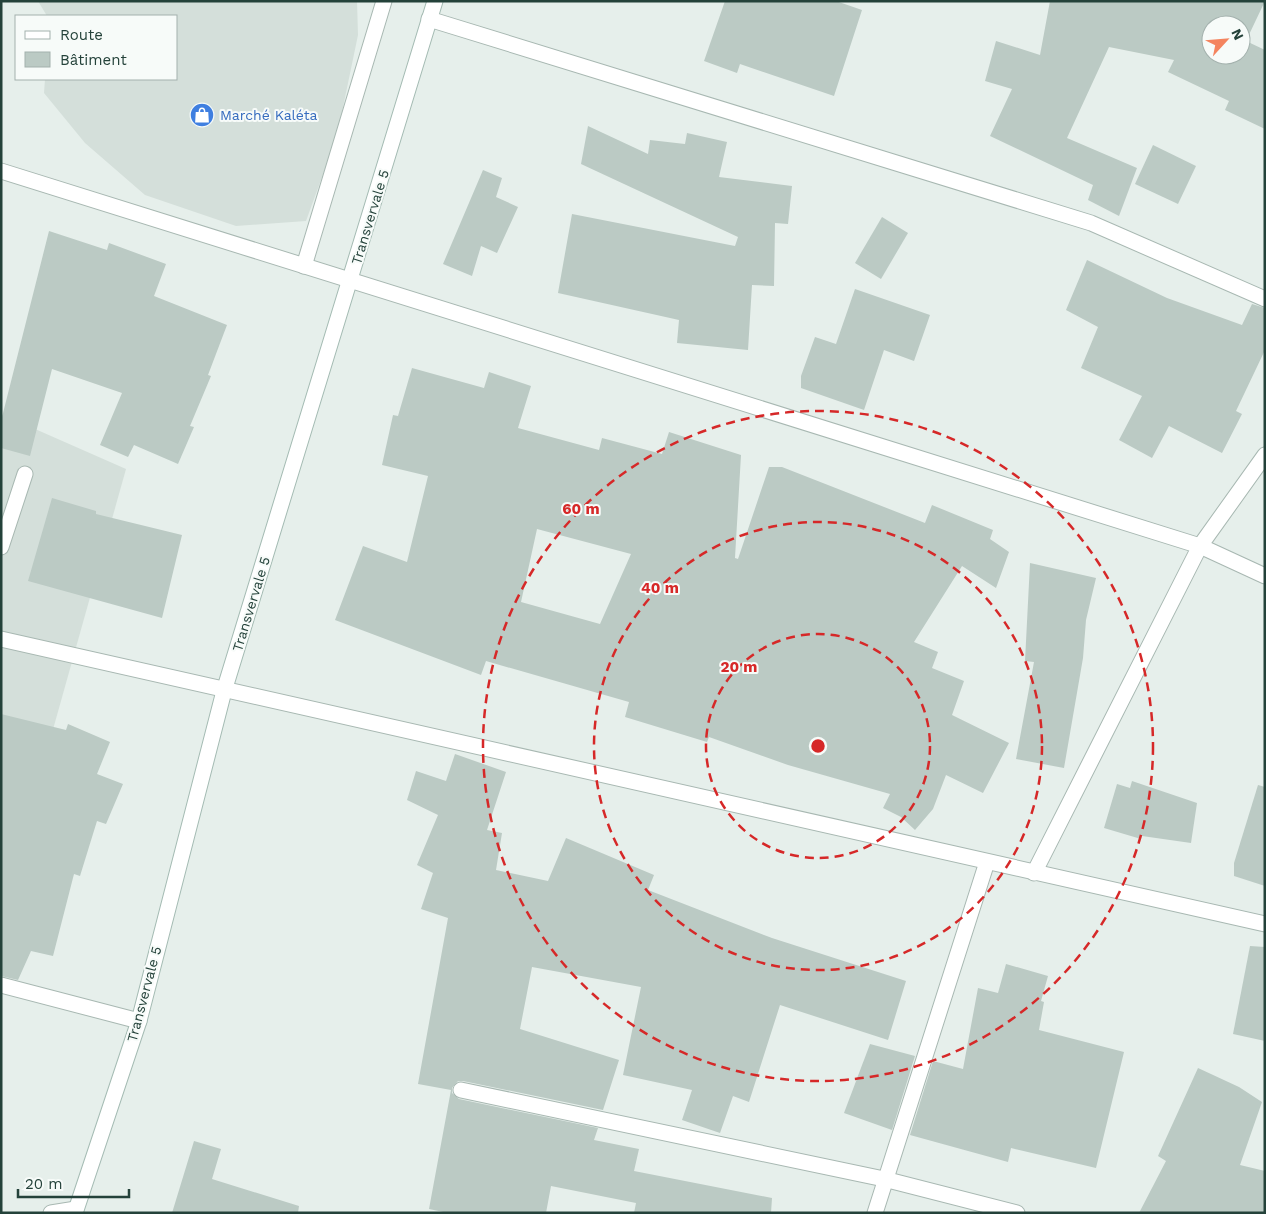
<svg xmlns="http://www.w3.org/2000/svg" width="1266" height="1214" font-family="'Work Sans',sans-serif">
<rect width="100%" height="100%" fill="#e6efeb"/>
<g fill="#d4dfda">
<path d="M 38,1 L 357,1 L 358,35 L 337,136 L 306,221 L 236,226 L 145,195 L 85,143 L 44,93 L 45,79 L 176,79 L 176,16 L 47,16 Z"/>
<path d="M 1,414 L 126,469 L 1,915 Z"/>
</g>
<g fill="#bbcac4" fill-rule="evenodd">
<path d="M 725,1 L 836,1 L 862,10 L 834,96 L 740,64 L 737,73 L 704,61 Z"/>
<path d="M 1050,1 L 1265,1 L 1246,41 L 1265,50 L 1265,129 L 1225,110 L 1229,101 L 1168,72 L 1174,60 L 1109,47 L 1067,138 L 1137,168 L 1119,216 L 1088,200 L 1093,185 L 990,136 L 1012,89 L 985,81 L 996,41 L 1040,55 ZM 1211,25 L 1241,25 L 1241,55 L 1211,55 Z"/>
<path d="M 588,126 L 648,154 L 650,140 L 685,144 L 687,133 L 727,142 L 719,177 L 792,186 L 788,224 L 775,223 L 774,286 L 752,285 L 748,350 L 677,343 L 679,320 L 558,293 L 572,214 L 735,246 L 738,237 L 581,164 Z"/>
<path d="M 1153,145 L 1196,166 L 1178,204 L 1135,184 Z"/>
<path d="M 483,170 L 502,178 L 496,197 L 518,207 L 497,253 L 481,246 L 472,276 L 443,264 Z"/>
<path d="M 882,217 L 908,233 L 881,279 L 855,263 Z"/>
<path d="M 49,231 L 107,250 L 109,243 L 166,264 L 154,296 L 227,325 L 208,375 L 211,376 L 190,426 L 194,427 L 178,464 L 134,445 L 128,457 L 100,445 L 122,393 L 52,369 L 30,456 L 1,448 L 1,421 Z"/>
<path d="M 1087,260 L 1167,298 L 1242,325 L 1252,304 L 1265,308 L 1265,350 L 1236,411 L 1242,414 L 1222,453 L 1169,426 L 1152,458 L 1119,440 L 1142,396 L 1081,368 L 1098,327 L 1066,310 Z"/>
<path d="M 855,289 L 930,315 L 914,361 L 884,350 L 864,410 L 801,388 L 801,376 L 815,337 L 836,344 Z"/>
<path d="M 412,368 L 484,388 L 489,372 L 531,386 L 518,428 L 599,450 L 602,438 L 662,454 L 669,432 L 741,455 L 735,558 L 738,559 L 769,467 L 782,467 L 925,523 L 932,505 L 993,530 L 990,539 L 1009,552 L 996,588 L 962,566 L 914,642 L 938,652 L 932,668 L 964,681 L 952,715 L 1009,743 L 983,793 L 946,775 L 933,809 L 915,830 L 901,817 L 883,808 L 890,794 L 788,765 L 709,737 L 707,742 L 625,717 L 629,702 L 486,661 L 481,675 L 335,620 L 363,546 L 407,562 L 428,476 L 382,465 L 393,415 L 398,416 ZM 537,529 L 631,554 L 600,624 L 521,602 Z"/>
<path d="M 52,498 L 96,511 L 96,514 L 182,535 L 162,618 L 28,581 Z"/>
<path d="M 1030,563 L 1096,578 L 1086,620 L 1083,658 L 1064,768 L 1016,759 L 1034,662 L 1025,661 Z"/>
<path d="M 1,714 L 66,730 L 68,724 L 110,742 L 97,774 L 123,784 L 106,824 L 97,821 L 80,876 L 74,874 L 53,956 L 31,951 L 18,980 L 1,976 Z"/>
<path d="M 455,754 L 506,772 L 487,830 L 502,833 L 496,870 L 548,881 L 566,838 L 654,875 L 648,890 L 772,938 L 906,981 L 888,1040 L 780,1005 L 749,1102 L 733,1096 L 720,1133 L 682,1120 L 692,1090 L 623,1075 L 641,987 L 532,967 L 520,1029 L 619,1060 L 603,1110 L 463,1081 L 458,1081 L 452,1088 L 452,1093 L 459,1099 L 598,1128 L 594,1140 L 639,1149 L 634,1171 L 772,1198 L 771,1213 L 634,1213 L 636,1203 L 551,1186 L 546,1213 L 448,1213 L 429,1209 L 451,1090 L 418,1084 L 448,918 L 421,909 L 433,873 L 417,865 L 438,815 L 407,800 L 416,771 L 446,781 Z"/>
<path d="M 1132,781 L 1197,803 L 1191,843 L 1142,836 L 1141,839 L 1104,828 L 1117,784 L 1130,788 Z"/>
<path d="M 1258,785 L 1265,787 L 1265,886 L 1234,876 L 1234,863 Z"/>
<path d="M 1250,946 L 1265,947 L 1265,1041 L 1233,1034 Z"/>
<path d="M 1006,964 L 1048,976 L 1041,1001 L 1044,1002 L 1039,1030 L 1124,1052 L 1096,1168 L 1011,1148 L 1008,1162 L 910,1135 L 933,1061 L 963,1069 L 978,988 L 998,993 Z"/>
<path d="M 870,1044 L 915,1056 L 892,1130 L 844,1113 Z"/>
<path d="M 1198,1068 L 1239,1087 L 1262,1102 L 1240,1165 L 1265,1171 L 1265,1213 L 1139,1213 L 1166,1161 L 1158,1156 Z"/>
<path d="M 194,1141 L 221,1149 L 212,1179 L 299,1206 L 298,1213 L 172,1213 Z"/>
</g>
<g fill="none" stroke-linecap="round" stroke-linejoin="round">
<g stroke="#a8b8b2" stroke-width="17">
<g id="lane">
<path d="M 1,547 L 25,474"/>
<path d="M 51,1213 L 76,1209"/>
</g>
</g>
<g stroke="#a8b8b2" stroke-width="17">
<g id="street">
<path d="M 429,19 L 1091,223 L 1265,299"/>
<path d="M 1,171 L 1200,546 L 1265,576"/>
<path d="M 304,266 L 384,1"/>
<path d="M 1,639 L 1265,924"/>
<path d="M 1034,873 L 1200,546 L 1265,455"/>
<path d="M 1,985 L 139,1021"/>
<path d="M 461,1090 L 884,1179 L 1017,1213"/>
<path d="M 875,1213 L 987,862"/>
</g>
</g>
<g stroke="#a4bbb3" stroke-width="17">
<path id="secondary" d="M 75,1213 L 139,1021 L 224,691 L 435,1"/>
</g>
<use href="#lane" stroke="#fff" stroke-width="15"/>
<use href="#street" stroke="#fff" stroke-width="15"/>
<use href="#secondary" stroke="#fff" stroke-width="15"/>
</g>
<g fill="none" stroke="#d62828" stroke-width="2.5" stroke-dasharray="9 6">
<circle cx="818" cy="746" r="112"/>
<circle cx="818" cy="746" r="224"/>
<circle cx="818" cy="746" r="335"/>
</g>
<defs>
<g id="shop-disc" transform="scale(1.25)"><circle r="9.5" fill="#3f7fe0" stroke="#f7fbf9"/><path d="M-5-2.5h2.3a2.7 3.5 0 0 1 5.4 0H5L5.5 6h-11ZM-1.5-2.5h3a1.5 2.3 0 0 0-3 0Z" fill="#fff"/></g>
</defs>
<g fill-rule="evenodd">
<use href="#shop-disc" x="202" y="115"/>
</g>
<g text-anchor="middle" stroke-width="4" stroke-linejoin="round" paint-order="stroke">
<g font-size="14" fill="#366cbe" stroke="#f7fbf9" text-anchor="start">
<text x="220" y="120">Marché Kaléta</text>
</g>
<g font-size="14" fill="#24423a" stroke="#f7fbf9">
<text transform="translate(370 217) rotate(-73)" y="5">Transvervale 5</text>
<text transform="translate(251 604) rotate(-73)" y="5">Transvervale 5</text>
<text transform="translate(144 994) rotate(-75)" y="5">Transvervale 5</text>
</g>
</g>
<circle cx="818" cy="746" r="8" fill="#d62828" stroke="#f7fbf9" stroke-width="2.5"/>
<g font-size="15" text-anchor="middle" font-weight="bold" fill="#d62828" stroke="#f7fbf9" stroke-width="4" stroke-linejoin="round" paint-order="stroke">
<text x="581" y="514">60 m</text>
<text x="660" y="593">40 m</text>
<text x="739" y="672">20 m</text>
</g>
<rect width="1266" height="1214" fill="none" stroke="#24423a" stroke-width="5"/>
<rect x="15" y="15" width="162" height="65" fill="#f7fbf9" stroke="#a3b1ad"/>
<rect x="25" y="31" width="25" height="8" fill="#ffffff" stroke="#a3b1ad"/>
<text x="60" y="40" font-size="15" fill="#24423a">Route</text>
<rect x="25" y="52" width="25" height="15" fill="#bbcac4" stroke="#a3b1ad"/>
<text x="60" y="65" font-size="15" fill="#24423a">Bâtiment</text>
<g transform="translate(1226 40) rotate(64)"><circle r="24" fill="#f7fbf9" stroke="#a3b1ad"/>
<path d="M0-4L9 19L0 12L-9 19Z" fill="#f4845f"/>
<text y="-8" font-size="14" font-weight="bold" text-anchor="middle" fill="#24423a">N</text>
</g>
<path d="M18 1189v8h111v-8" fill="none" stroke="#24423a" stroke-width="2.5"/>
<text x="25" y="1189" font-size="15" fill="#24423a" stroke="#f7fbf9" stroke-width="4" paint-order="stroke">20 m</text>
</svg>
